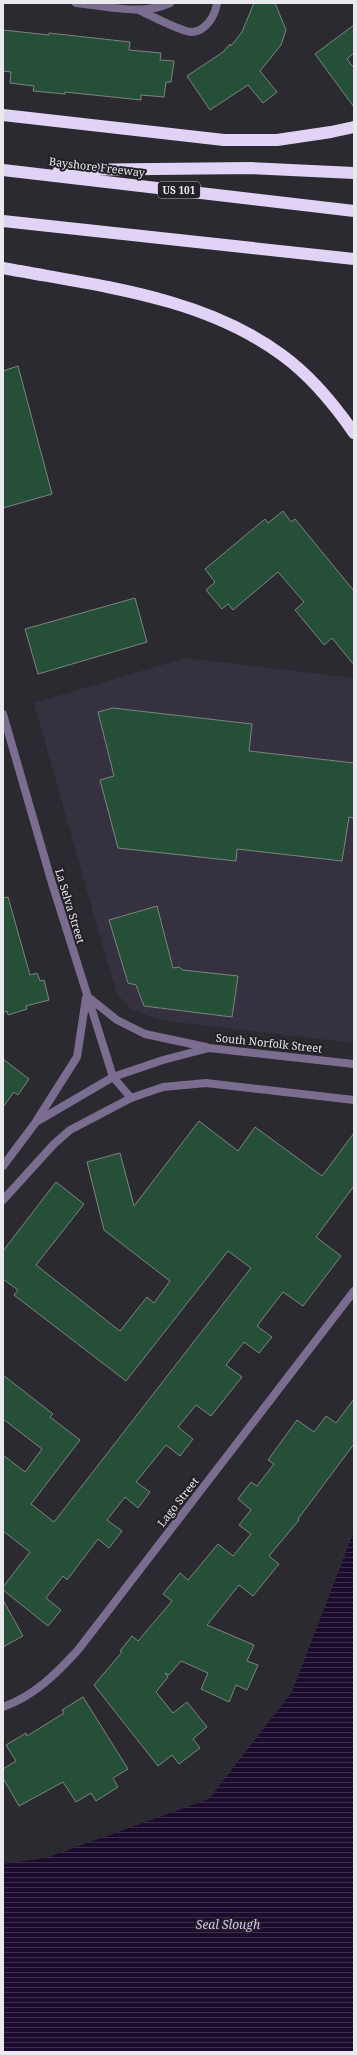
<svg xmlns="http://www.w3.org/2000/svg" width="357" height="2055" font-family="'Noto Serif',serif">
<defs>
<pattern id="water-rules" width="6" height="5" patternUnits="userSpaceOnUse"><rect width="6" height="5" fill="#1b0c2d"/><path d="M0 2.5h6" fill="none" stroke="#3c2f4c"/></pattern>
</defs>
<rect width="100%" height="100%" fill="#2c2a31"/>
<path fill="#36313e" d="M 185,658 L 354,678 L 354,1043 L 159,1020 L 131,1009 L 117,994 L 97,926 L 34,703 Z"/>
<path fill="url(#water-rules)" d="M 354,1531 L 354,2052 L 3,2052 L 3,1864 L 46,1858 L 209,1799 L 292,1692 Z"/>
<g fill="#254f36" stroke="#7c847f">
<path d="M 254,3 L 275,3 L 286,30 L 281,45 L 260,71 L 277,92 L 263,103 L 248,85 L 210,110 L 187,76 L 223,52 L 230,44 L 231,46 L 242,32 Z"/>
<path d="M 354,25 L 354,53 L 347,59 L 354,68 L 354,107 L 315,54 Z"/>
<path d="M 3,30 L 49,35 L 49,33 L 130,42 L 129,50 L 161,53 L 160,60 L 174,61 L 171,82 L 166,82 L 164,97 L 141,95 L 141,100 L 65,92 L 65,94 L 33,91 L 34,86 L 10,83 L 11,72 L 3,71 Z"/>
<path d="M 18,366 L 52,494 L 3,508 L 3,371 Z"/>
<path d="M 283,511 L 291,522 L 295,519 L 354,591 L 354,665 L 332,638 L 324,645 L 295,610 L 304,602 L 278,572 L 233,610 L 228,604 L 222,609 L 206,590 L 215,582 L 205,569 L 265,519 L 268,523 Z"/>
<path d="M 135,598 L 147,642 L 38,674 L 25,629 Z"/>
<path d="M 113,708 L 252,724 L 249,751 L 354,763 L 354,818 L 349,817 L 342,861 L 237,849 L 236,861 L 118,848 L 100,780 L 114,776 L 98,712 Z"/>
<path d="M 8,897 L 30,975 L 37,973 L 40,981 L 44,980 L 49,1000 L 26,1006 L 27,1009 L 8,1015 L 7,1011 L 3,1013 L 3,898 Z"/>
<path d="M 157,906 L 173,968 L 179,967 L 183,970 L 238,976 L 232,1017 L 144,1006 L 136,985 L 128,983 L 109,920 Z"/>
<path d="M 3,1059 L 29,1079 L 18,1095 L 14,1092 L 3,1107 Z"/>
<path d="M 199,1121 L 238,1151 L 255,1127 L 322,1176 L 354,1133 L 354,1186 L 316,1237 L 341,1256 L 303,1306 L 283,1292 L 257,1326 L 272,1337 L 259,1353 L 244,1342 L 226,1365 L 242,1377 L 211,1416 L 196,1405 L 178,1427 L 193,1439 L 180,1456 L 166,1445 L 136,1482 L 150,1492 L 138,1508 L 125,1497 L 107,1520 L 122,1531 L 109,1548 L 98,1539 L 67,1580 L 63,1576 L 46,1598 L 61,1610 L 48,1626 L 3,1590 L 3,1587 L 30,1552 L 3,1531 L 3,1455 L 25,1472 L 42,1449 L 3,1419 L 3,1375 L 53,1414 L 50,1417 L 80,1440 L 31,1504 L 54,1522 L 251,1268 L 228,1251 L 126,1381 L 14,1295 L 18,1290 L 3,1279 L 3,1251 L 56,1182 L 84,1204 L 36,1265 L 120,1331 L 147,1297 L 154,1303 L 170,1281 L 104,1230 L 87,1162 L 120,1153 L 134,1206 Z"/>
<path d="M 354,1399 L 354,1444 L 298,1519 L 299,1520 L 269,1556 L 279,1564 L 253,1596 L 239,1585 L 207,1625 L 254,1645 L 247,1661 L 258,1665 L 247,1690 L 236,1685 L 229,1702 L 201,1689 L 208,1673 L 181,1661 L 169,1675 L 165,1673 L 168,1677 L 156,1692 L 173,1713 L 187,1702 L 207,1727 L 193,1739 L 200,1748 L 179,1764 L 172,1755 L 158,1766 L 94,1685 L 122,1652 L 120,1651 L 132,1636 L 138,1641 L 172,1601 L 163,1594 L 180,1573 L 188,1580 L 218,1544 L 233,1556 L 251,1534 L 239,1525 L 251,1510 L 238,1499 L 251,1482 L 257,1486 L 274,1464 L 268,1460 L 297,1420 L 314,1432 L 326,1416 L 336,1423 Z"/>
<path d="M 3,1600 L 23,1636 L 3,1647 Z"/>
<path d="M 83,1697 L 128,1769 L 113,1778 L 118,1787 L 96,1801 L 91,1793 L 76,1802 L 63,1782 L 19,1806 L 3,1778 L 3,1769 L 16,1761 L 6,1745 L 26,1733 L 27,1736 L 64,1713 L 62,1710 Z"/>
</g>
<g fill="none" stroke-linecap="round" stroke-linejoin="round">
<g stroke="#7a6d90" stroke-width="8">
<path d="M 76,3 C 106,6 142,16 170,3"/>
<path d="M 139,10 C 150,15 181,32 192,32 C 206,31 215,16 217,3"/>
<path d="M 3,714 L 51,880 L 109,1064 L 113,1077 L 131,1098"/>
<path d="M 87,996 L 117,1020 L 145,1034 L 206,1047"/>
<path d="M 37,1120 L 77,1057 L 86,998"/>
<path d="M 3,1166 L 36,1122 L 113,1077 L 163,1060 L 209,1048 L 354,1064"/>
<path d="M 3,1200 L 54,1144 L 70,1130 L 131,1098 L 163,1087 L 206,1083 L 354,1100"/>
<path d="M 3,1707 C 34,1696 56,1674 78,1650 L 354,1291"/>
</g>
<g stroke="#e0d3f6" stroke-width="12">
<path d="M 3,115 L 224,140 L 277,140 L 331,132 L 354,127"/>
<path d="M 3,170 L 354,211"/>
<path d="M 59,170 L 251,168 L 354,173"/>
<path d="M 3,221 L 354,259"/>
<path d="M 3,268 C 98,286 202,296 282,355 C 311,376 334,404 354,433"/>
</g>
</g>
<g text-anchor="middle" stroke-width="4" stroke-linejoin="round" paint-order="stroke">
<rect fill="#232027" stroke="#aeadb2" stroke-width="1" x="158" y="182" width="42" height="16" rx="3"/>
<g font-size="10" font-weight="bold" fill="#eae9ed">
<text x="179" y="194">US 101</text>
</g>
<g font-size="11" fill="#eae9ed" stroke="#232027">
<text transform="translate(97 167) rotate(7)" y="4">Bayshore Freeway</text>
<text transform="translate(70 906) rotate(73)" y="4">La Selva Street</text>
<text transform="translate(269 1043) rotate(6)" y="4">South Norfolk Street</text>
<text transform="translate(178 1502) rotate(-52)" y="4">Lago Street</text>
</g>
<g font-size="12" font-style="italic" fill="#d7c3f8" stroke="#232027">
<text x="228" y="1929">Seal Slough</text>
</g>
</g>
<rect width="357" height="2055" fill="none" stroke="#eae9ed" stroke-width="8"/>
</svg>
